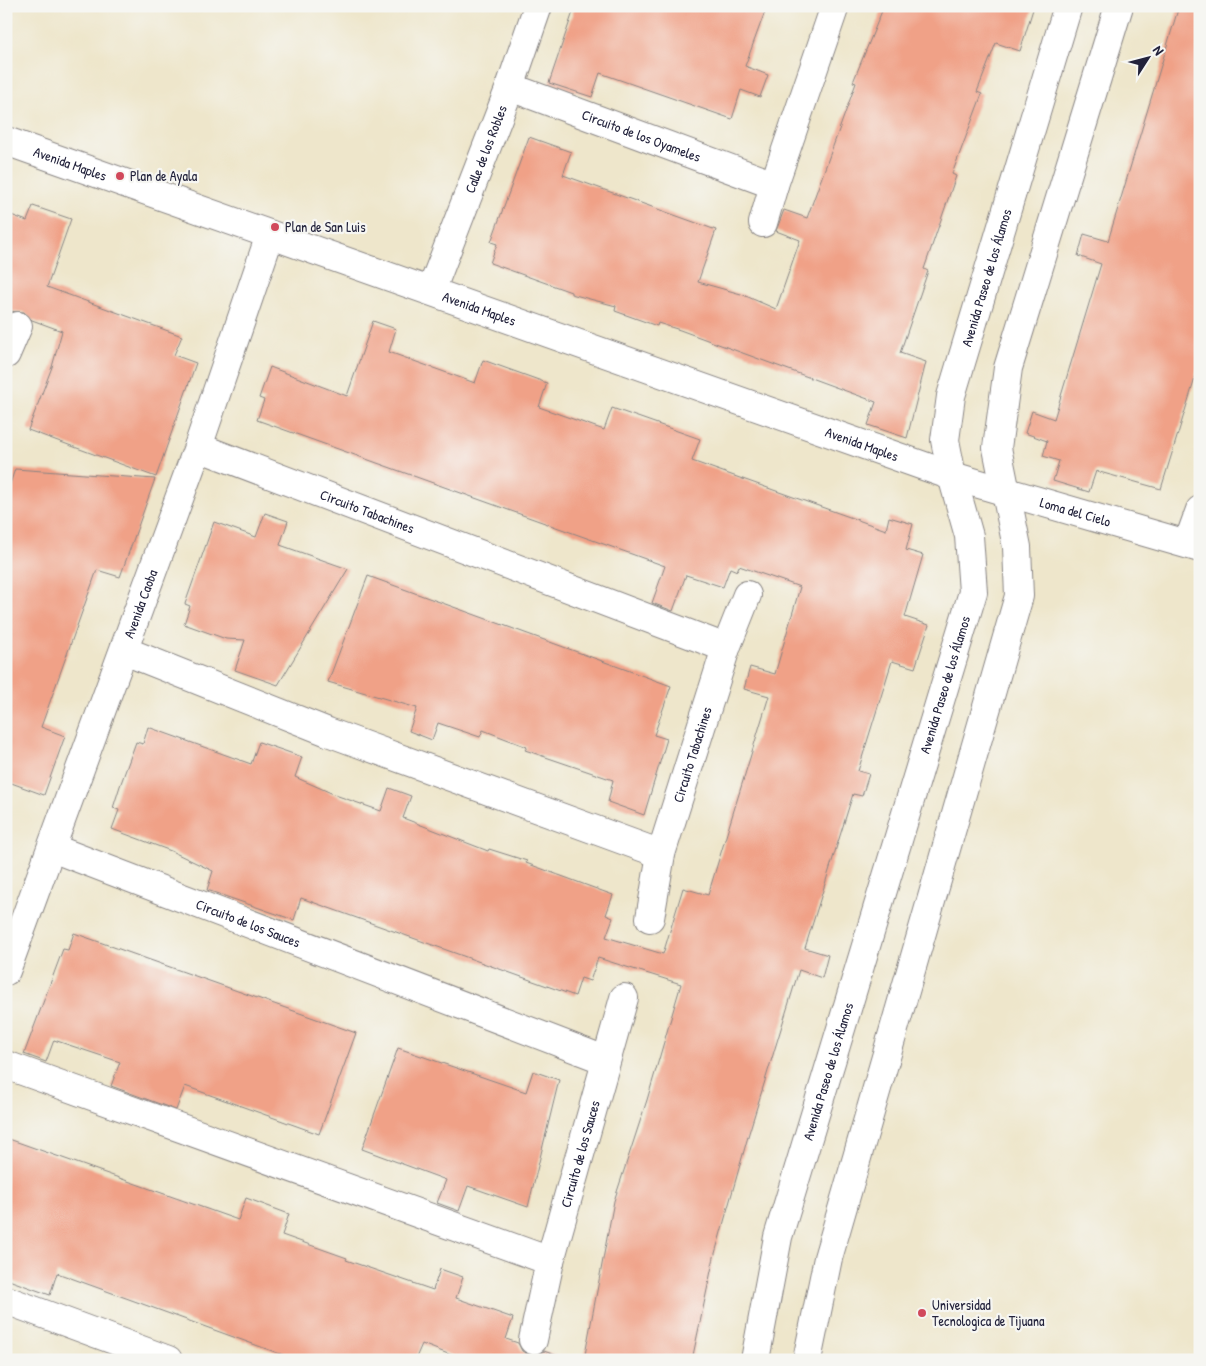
<svg xmlns="http://www.w3.org/2000/svg" width="1206" height="1366" font-family="'Patrick Hand',sans-serif">
<rect width="100%" height="100%" fill="#f6f6f2"/>
<filter id="ink" filterUnits="userSpaceOnUse"><feTurbulence type="fractalNoise" baseFrequency=".02" numOctaves="2"/><feDisplacementMap in="SourceGraphic" scale="10" xChannelSelector="R" yChannelSelector="G"/><feConvolveMatrix kernelMatrix="1 2 1 2 8 2 1 2 1" color-interpolation-filters="sRGB"/></filter>
<filter id="wash" filterUnits="userSpaceOnUse"><feTurbulence type="fractalNoise" baseFrequency=".0096" numOctaves="4" result="noise"/><feDisplacementMap in="SourceGraphic" scale="20" xChannelSelector="R" yChannelSelector="G"/><feGaussianBlur stdDeviation="1.12" result="paint"/><feColorMatrix in="noise" values="0 0 0 0 0 0 0 0 0 0 0 0 0 0 0 0 0 1.4 0 .05"/><feComposite in="paint" operator="in"/></filter>
<g filter="url(#wash)">
<rect width="100%" height="100%" fill="#eee6cb"/>
<g id="blocks">
<g fill="#f0a187">
<path d="M 575,6 L 767,6 L 745,66 L 768,75 L 760,97 L 741,90 L 732,119 L 600,73 L 592,97 L 549,83 Z"/>
<path d="M 884,6 L 1034,6 L 1020,51 L 996,43 L 977,92 L 982,94 L 952,174 L 956,176 L 924,269 L 928,271 L 900,353 L 926,362 L 907,438 L 868,425 L 876,402 L 680,330 L 658,323 L 657,326 L 615,311 L 616,306 L 571,294 L 571,292 L 490,263 L 497,244 L 491,242 L 529,137 L 571,152 L 563,175 L 716,230 L 698,282 L 741,294 L 776,309 L 800,240 L 776,231 L 784,210 L 807,218 L 856,83 L 853,82 Z"/>
<path d="M 1179,6 L 1200,6 L 1200,362 L 1161,489 L 1096,471 L 1089,492 L 1053,481 L 1059,461 L 1043,456 L 1047,441 L 1025,433 L 1032,411 L 1054,419 L 1101,264 L 1078,256 L 1084,234 L 1108,241 Z"/>
<path d="M 33,206 L 71,219 L 47,287 L 182,336 L 174,355 L 196,363 L 156,477 L 28,430 L 52,367 L 62,331 L 32,320 L 24,312 L 6,311 L 6,213 L 27,221 Z"/>
<path d="M 373,321 L 396,329 L 389,352 L 475,383 L 483,360 L 547,383 L 539,407 L 604,430 L 612,408 L 700,439 L 692,461 L 886,530 L 889,517 L 913,524 L 906,550 L 923,555 L 905,617 L 929,625 L 915,668 L 892,661 L 858,771 L 869,774 L 862,796 L 853,794 L 805,948 L 828,955 L 822,978 L 799,970 L 749,1133 L 714,1257 L 692,1360 L 584,1360 L 614,1201 L 647,1100 L 681,984 L 598,958 L 590,981 L 581,978 L 575,996 L 301,898 L 294,920 L 207,890 L 213,871 L 171,851 L 112,829 L 119,810 L 113,808 L 120,786 L 136,742 L 143,744 L 148,727 L 251,764 L 259,742 L 302,757 L 295,777 L 338,796 L 381,811 L 389,788 L 411,796 L 403,818 L 488,851 L 489,849 L 527,861 L 526,863 L 613,895 L 606,915 L 613,918 L 606,937 L 663,954 L 683,888 L 708,895 L 769,696 L 744,689 L 750,667 L 775,674 L 800,587 L 739,566 L 737,571 L 730,568 L 723,587 L 686,575 L 673,611 L 652,603 L 665,566 L 257,420 L 264,400 L 259,398 L 270,367 L 347,396 Z"/>
<path d="M 15,469 L 155,479 L 120,577 L 97,570 L 41,727 L 65,736 L 44,795 L 6,781 L 6,665 L 10,649 L 6,648 L 6,496 Z"/>
<path d="M 265,513 L 288,521 L 280,545 L 348,569 L 278,685 L 235,670 L 245,640 L 226,639 L 184,624 L 190,606 L 185,604 L 214,522 L 256,537 Z"/>
<path d="M 368,576 L 671,686 L 654,735 L 667,739 L 644,815 L 608,802 L 613,780 L 525,750 L 527,747 L 483,730 L 480,737 L 438,723 L 432,740 L 409,731 L 417,708 L 328,682 Z"/>
<path d="M 74,933 L 356,1033 L 319,1134 L 185,1086 L 176,1110 L 111,1086 L 120,1062 L 54,1040 L 46,1062 L 24,1054 L 63,949 L 68,950 Z"/>
<path d="M 398,1048 L 526,1092 L 533,1071 L 559,1080 L 528,1207 L 468,1186 L 459,1211 L 437,1203 L 446,1180 L 362,1149 Z"/>
<path d="M 6,1138 L 238,1220 L 246,1198 L 289,1214 L 282,1235 L 347,1258 L 346,1260 L 433,1290 L 440,1269 L 463,1277 L 456,1298 L 513,1318 L 506,1339 L 518,1343 L 522,1351 L 529,1355 L 537,1355 L 544,1351 L 555,1355 L 554,1360 L 464,1360 L 422,1344 L 415,1360 L 297,1360 L 57,1273 L 50,1295 L 6,1279 Z"/>
</g>
</g>
</g>
<g filter="url(#ink)">
<use href="#blocks" fill-opacity="0" stroke="#888483" stroke-width="1"/>
<g fill="none" stroke-linecap="round" stroke-linejoin="round">
<g stroke="#888483" stroke-width="30">
<g id="minor">
<path id="s1" d="M 510,87 L 774,185"/>
<path id="s2" d="M 6,141 L 952,476 L 1200,548"/>
<path d="M 763,223 L 774,185 L 835,6"/>
<path id="s3" d="M 431,291 L 510,87 L 538,6"/>
<path d="M 6,354 L 18,326"/>
<path id="s4" d="M 198,447 L 726,648"/>
<path d="M 1188,543 L 1200,510"/>
<path d="M 125,651 L 328,732 L 661,854"/>
<path id="s5" d="M 52,848 L 605,1060"/>
<path id="s6" d="M 650,918 L 661,854 L 726,648 L 747,595"/>
<path id="s7" d="M 6,971 L 198,447 L 270,235"/>
<path d="M 6,1065 L 550,1261"/>
<path d="M 6,1300 L 168,1360"/>
<path id="s8" d="M 533,1340 L 550,1261 L 624,998"/>
<path id="s9" d="M 755,1360 L 778,1237 L 973,592 L 969,536 L 952,476 L 945,440 L 951,396 L 1068,6"/>
<path d="M 807,1360 L 828,1258 L 1019,596 L 1017,547 L 997,448 L 1008,368 L 1119,6"/>
</g>
</g>
<use href="#minor" stroke="#fff" stroke-width="28"/>
</g>
</g>
<g fill="#d1495b" stroke="#f6f6f2" stroke-width="2">
<circle cx="120" cy="176" r="5"/>
<circle cx="275" cy="227" r="5"/>
<circle cx="922" cy="1313" r="5"/>
</g>
<g text-anchor="middle" stroke-width="4.5" stroke-linejoin="round" paint-order="stroke">
<g font-size="14" fill="#22223b" stroke="#f6f6f2">
<text dy="5" stroke="none"><textPath href="#s1" startOffset="140">Circuito de los Oyameles</textPath></text>
<text dy="5" stroke="none"><textPath href="#s3" startOffset="152">Calle de los Robles</textPath></text>
<text dy="5" stroke="none"><textPath href="#s2" startOffset="68">Avenida Maples</textPath></text>
<text dy="5" stroke="none"><textPath href="#s9" startOffset="1122">Avenida Paseo de los Álamos</textPath></text>
<text dy="5" stroke="none"><textPath href="#s2" startOffset="502">Avenida Maples</textPath></text>
<text dy="5" stroke="none"><textPath href="#s2" startOffset="908">Avenida Maples</textPath></text>
<text dy="5" stroke="none"><textPath href="#s2" startOffset="1132">Loma del Cielo</textPath></text>
<text dy="5" stroke="none"><textPath href="#s4" startOffset="181">Circuito Tabachines</textPath></text>
<text dy="5" stroke="none"><textPath href="#s7" startOffset="391">Avenida Caoba</textPath></text>
<text dy="5" stroke="none"><textPath href="#s9" startOffset="702">Avenida Paseo de los Álamos</textPath></text>
<text dy="5" stroke="none"><textPath href="#s6" startOffset="169">Circuito Tabachines</textPath></text>
<text dy="5" stroke="none"><textPath href="#s5" startOffset="210">Circuito de los Sauces</textPath></text>
<text dy="5" stroke="none"><textPath href="#s9" startOffset="298">Avenida Paseo de los Álamos</textPath></text>
<text dy="5" stroke="none"><textPath href="#s8" startOffset="192">Circuito de los Sauces</textPath></text>
</g>
<g font-size="14" fill="#22223b" stroke="#f6f6f2" text-anchor="start">
<text x="130" y="181">Plan de Ayala</text>
<text x="285" y="232">Plan de San Luis</text>
<text x="932" y="1310">Universidad<tspan x="932" dy="16">Tecnologica de Tijuana</tspan></text>
</g>
</g>
<rect width="1206" height="1366" fill="none" stroke="#f6f6f2" stroke-width="25"/>
<g transform="translate(1148 58) rotate(54)" stroke="#f6f6f2" stroke-width="4" paint-order="stroke">
<path d="M0-4L9 19L0 12L-9 19Z" fill="#22223b"/>
<text y="-8" font-size="14" font-weight="bold" text-anchor="middle" fill="#22223b">N</text>
</g>
</svg>
